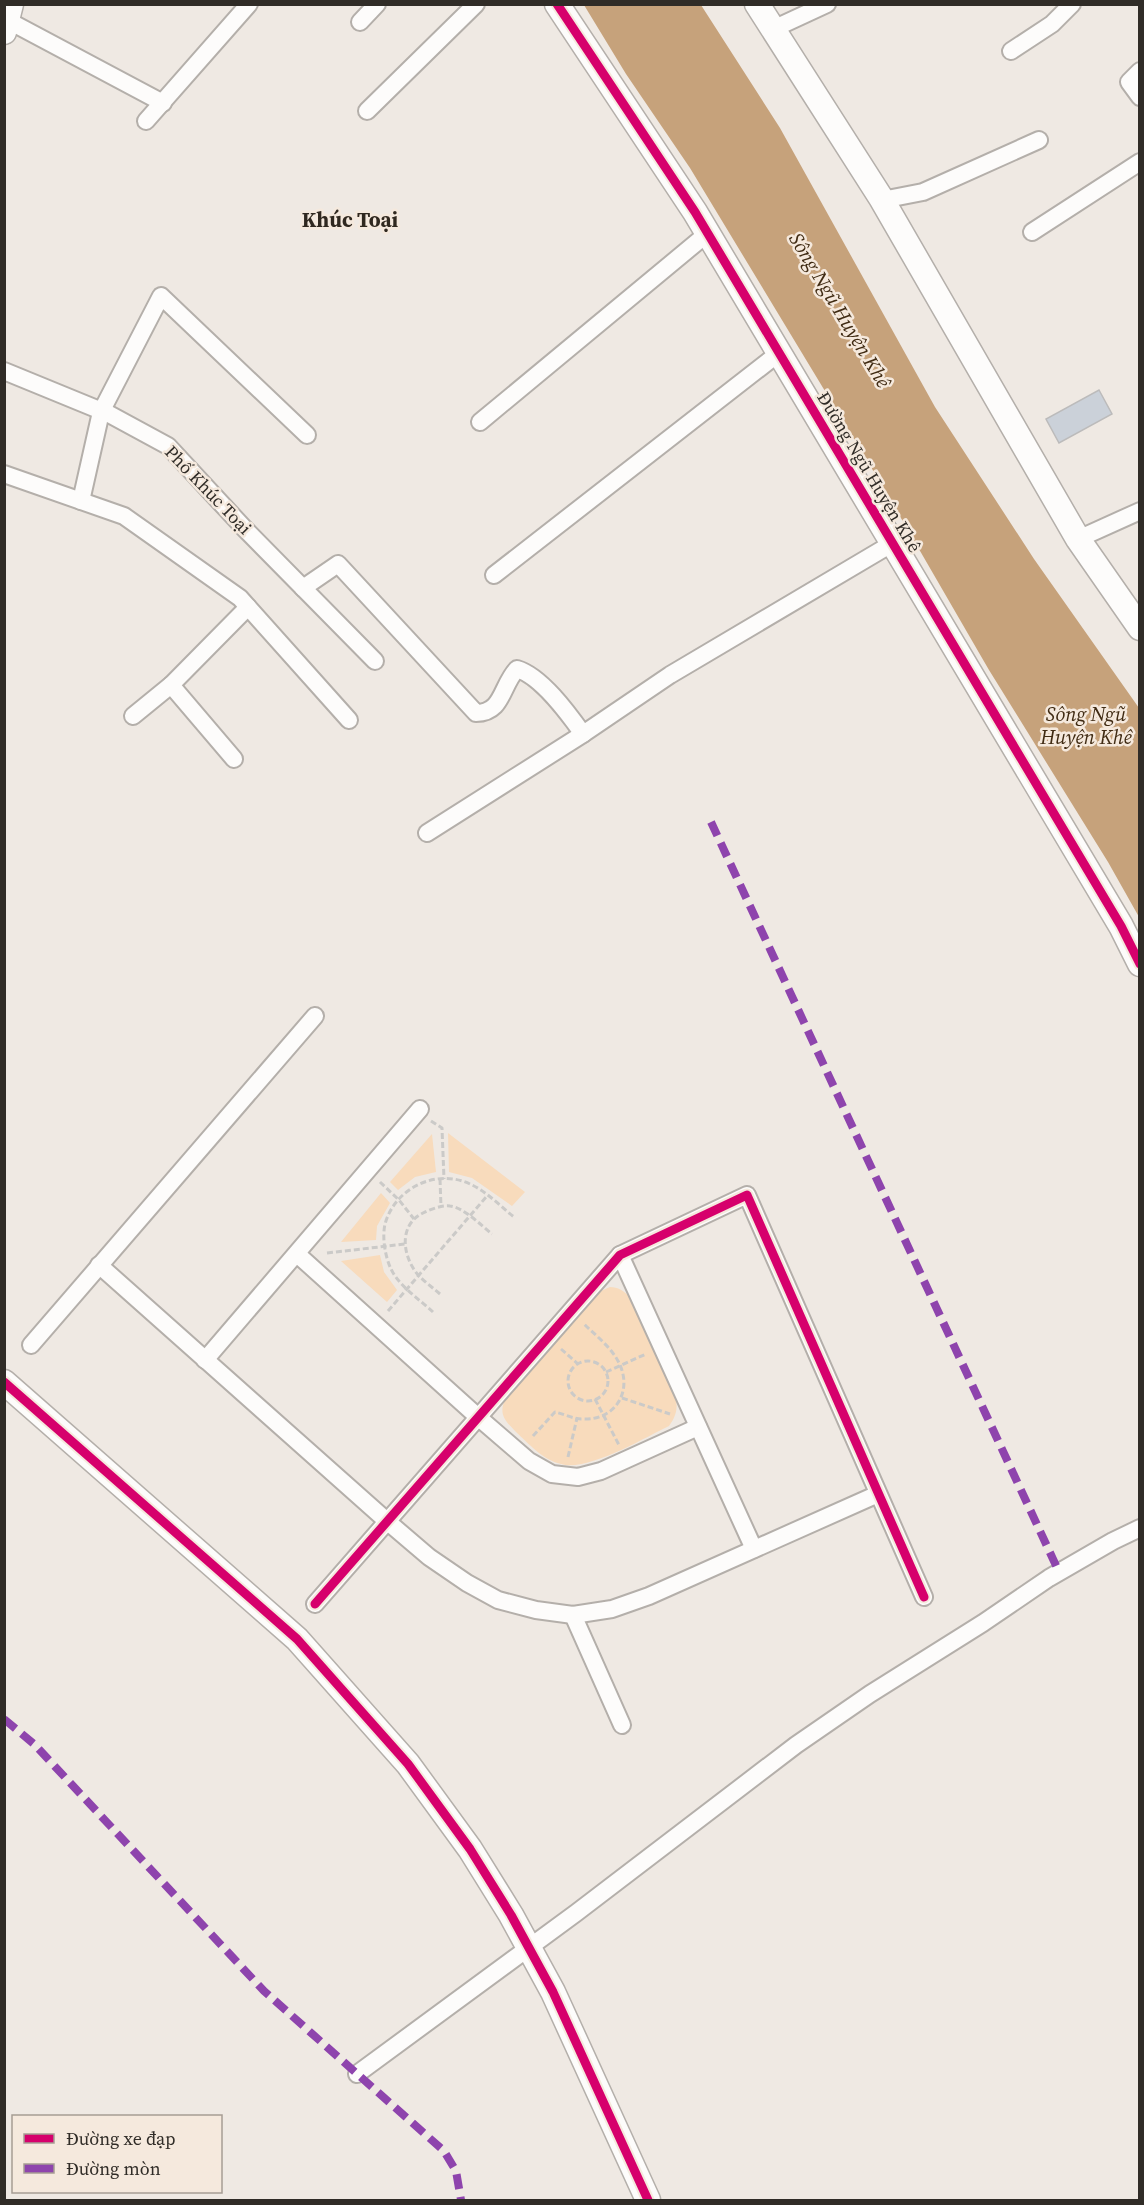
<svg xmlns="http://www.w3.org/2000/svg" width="1144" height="2205" font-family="'Source Serif 4',serif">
<rect width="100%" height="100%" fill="#efe9e3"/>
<g fill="#f8dbbc">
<path d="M 448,1133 L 525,1192 L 512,1206 L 472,1178 L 449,1172 Z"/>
<path d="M 432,1134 L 436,1172 L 415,1177 L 398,1190 L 390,1182 Z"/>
<path d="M 381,1193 L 390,1203 L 377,1226 L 376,1240 L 341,1242 Z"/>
<path d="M 380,1255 L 384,1272 L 397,1290 L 387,1302 L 341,1261 Z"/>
<path d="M 610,1287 C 618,1287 624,1291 630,1297 C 638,1304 673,1387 676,1400 C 678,1410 675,1418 669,1426 C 644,1438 587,1472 561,1464 C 543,1460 529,1444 516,1432 C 501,1417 498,1411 509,1392 L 601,1291 Z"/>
</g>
<path fill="#c6a27b" d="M 584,5 L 701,5 L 780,128 L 935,407 L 1034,559 L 1139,708 L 1139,917 L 1108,862 L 989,670 L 883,487 L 690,168 L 626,74 Z"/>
<path fill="#cbd1d9" stroke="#bcbbbb" stroke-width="1.5" d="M 1099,390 L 1112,414 L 1059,443 L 1046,419 Z"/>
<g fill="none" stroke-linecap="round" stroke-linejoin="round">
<g stroke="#b4afaa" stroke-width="20">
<g id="street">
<path d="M 7,20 L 163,103"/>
<path d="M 360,22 L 377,4"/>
<path d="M 773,29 L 827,4"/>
<path d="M 1011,51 L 1052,24 L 1072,4"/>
<path d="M 1140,71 L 1129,82 L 1140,97"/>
<path d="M 367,111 L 476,4"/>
<path d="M 146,121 L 249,4"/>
<path d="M 882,200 L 923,192 L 1039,140"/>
<path d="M 1032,232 L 1140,162"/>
<path d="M 4,371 L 109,414 L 168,446 L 244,528 L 375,661"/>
<path d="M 480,422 L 708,233"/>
<path d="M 4,474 L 124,516 L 240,598 L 349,720"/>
<path d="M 81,501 L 101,412 L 161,296 L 307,435"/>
<path d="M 1078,539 L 1140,511"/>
<path d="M 494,575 L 779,353"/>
<path d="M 303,588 L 338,564 L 476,713 C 503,713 501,686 517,669 C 541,676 568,713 583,734 L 670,675 L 893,543"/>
<path d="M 171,685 L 248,607"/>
<path d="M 133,716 L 171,685 L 234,759"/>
<path d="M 427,833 L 583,734"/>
<path d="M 297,1254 L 478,1417 L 529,1461 L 552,1474 L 578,1477 L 601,1471 L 698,1427"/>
<path d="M 620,1255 L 754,1549"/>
<path d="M 99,1265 L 388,1522 L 429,1557 L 467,1583 L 498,1600 L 536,1610 L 573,1615 L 612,1609 L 649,1596 L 878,1494"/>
<path d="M 31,1345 L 315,1016"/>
<path d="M 205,1360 L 420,1109"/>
<path d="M 315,1604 L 620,1255 L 747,1195 L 924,1597"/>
<path d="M 573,1615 L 622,1725"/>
<path d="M 357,2074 L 576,1913 L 796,1745 L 870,1694 L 983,1623 L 1049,1578 L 1113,1541 L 1140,1528"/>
</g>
</g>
<g stroke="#b4afaa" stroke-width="27">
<g id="secondary">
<path d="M 557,4 L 695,212 L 1121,926 L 1140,964"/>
<path d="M 757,4 L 881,198 L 1078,539 L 1140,628"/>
<path d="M 4,32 L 11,4"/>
<path d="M 4,1382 L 297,1639 L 408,1764 L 470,1849 L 511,1915 L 553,1992 L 648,2200"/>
</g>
</g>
<g stroke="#cbcac8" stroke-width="3" stroke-dasharray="6 3" stroke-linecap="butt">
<path d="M 431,1121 L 442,1128 L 444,1179"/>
<path d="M 440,1179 L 441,1207"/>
<path d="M 380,1182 L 399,1200 L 414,1219"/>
<path d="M 327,1253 L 405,1244"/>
<path d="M 440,1294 C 433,1288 425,1282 419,1276 C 402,1257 398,1225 423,1213 C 431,1209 442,1205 450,1206 C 463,1207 482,1226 492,1234"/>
<path d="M 388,1311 L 487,1196"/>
<path d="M 433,1312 C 419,1299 399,1286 391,1269 C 385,1256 382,1238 385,1224 C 395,1188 436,1168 470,1184 C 486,1191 500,1206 514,1217"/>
<path d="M 561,1349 L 578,1364"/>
<circle cx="588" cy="1381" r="20"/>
<path d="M 606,1372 L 646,1354"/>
<path d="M 622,1398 L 670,1414"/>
<path d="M 595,1399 L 619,1445"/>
<path d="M 533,1436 L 555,1412 C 564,1414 573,1419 582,1419 C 616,1421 634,1390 618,1361 C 610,1346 595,1335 583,1323"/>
<path d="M 568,1457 L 577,1418"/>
</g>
<use href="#street" stroke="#fdfcfb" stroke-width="16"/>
<use href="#secondary" stroke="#fdfcfb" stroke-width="24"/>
<g stroke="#8e44ad" stroke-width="8" stroke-dasharray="15 8" stroke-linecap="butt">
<path d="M 711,822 L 1059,1572"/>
<path d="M 4,1719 L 34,1744 L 264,1991 L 444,2151 L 456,2171 L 461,2200"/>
</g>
<g stroke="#f5e9dd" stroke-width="13">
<g id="cycleway">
<path d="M 557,4 L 695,212 L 1121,926 L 1140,964"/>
<path d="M 4,1382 L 297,1639 L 408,1764 L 470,1849 L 511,1915 L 553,1992 L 648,2200"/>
<path d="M 315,1604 L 620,1255 L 747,1195 L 924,1597"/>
</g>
</g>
<use href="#cycleway" stroke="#d6006c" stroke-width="9"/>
</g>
<g text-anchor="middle" stroke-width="5" stroke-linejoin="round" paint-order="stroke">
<g font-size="18" fill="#302c27" stroke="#f5e9dd">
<text transform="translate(869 472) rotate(59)" y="6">Đường Ngũ Huyện Khê</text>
<text transform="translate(208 490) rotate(46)" y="6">Phố Khúc Toại</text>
</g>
<g font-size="20" font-style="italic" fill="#402b13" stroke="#f5e9dd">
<text transform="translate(840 310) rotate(59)" y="7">Sông Ngũ Huyện Khê</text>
<text x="1086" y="721">Sông Ngũ<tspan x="1086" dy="23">Huyện Khê</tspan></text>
</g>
<g font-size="21" font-weight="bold" fill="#30281f" stroke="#f5e9dd">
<text x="350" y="227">Khúc Toại</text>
</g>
</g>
<rect width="1144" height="2205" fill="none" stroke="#302c27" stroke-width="12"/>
<rect x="12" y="2115" width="210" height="78" fill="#f5e9dd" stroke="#a69d94" stroke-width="1.5"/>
<rect x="24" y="2134" width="30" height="9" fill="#d6006c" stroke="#a69d94" stroke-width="1.5"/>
<text x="66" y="2145" font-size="18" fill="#302c27">Đường xe đạp</text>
<rect x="24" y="2164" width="30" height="9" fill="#8e44ad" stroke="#a69d94" stroke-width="1.5"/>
<text x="66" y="2175" font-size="18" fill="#302c27">Đường mòn</text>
</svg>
